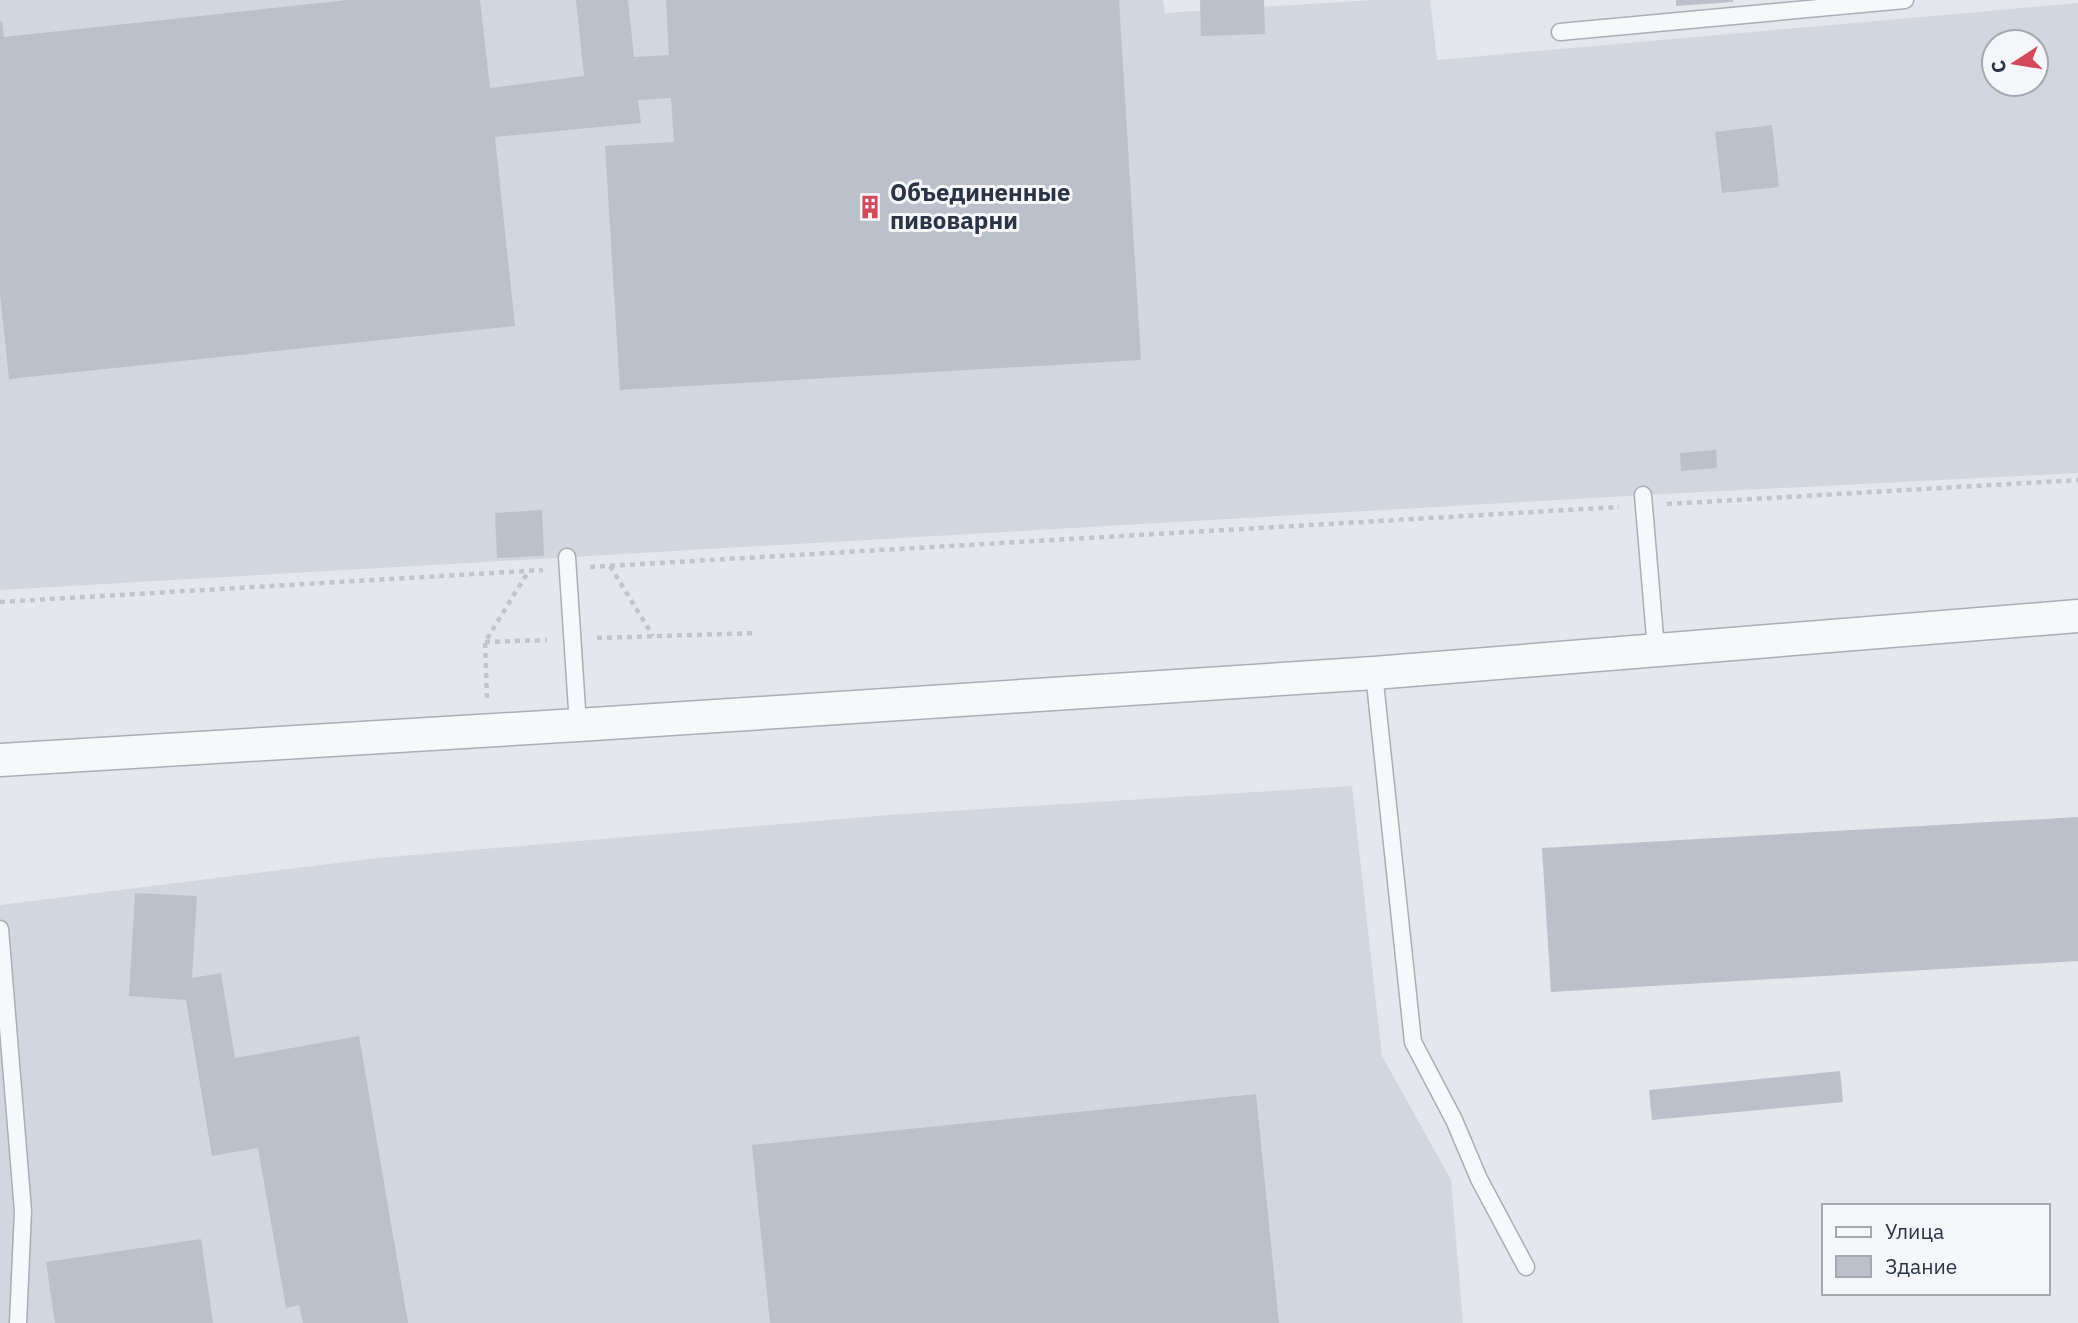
<svg xmlns="http://www.w3.org/2000/svg" width="2078" height="1323" font-family="'IBM Plex Sans',sans-serif">
<rect width="100%" height="100%" fill="#e4e7ec"/>
<g fill="#d2d6de" fill-rule="evenodd">
<path d="M 0,0 L 1163,0 L 1165,13 L 1373,0 L 1430,0 L 1437,60 L 2078,3 L 2078,473 L 1643,495 L 0,590 ZM 1994,42 L 2036,42 L 2036,84 L 1994,84 Z"/>
<path d="M 1352,786 L 1382,1056 L 1451,1180 L 1463,1323 L 0,1323 L 0,905 L 377,858 L 902,814 Z"/>
</g>
<g fill="#bbc0ca">
<path d="M 348,0 L 480,0 L 490,88 L 584,76 L 576,0 L 628,0 L 634,57 L 669,55 L 666,0 L 1119,0 L 1141,360 L 620,390 L 605,146 L 674,142 L 671,98 L 638,100 L 641,123 L 495,137 L 515,326 L 9,379 L 0,293 L 0,21 L 2,21 L 4,37 Z"/>
<path d="M 1200,0 L 1264,0 L 1265,34 L 1201,36 Z"/>
<path d="M 1676,0 L 1733,0 L 1733,2 L 1676,6 Z"/>
<path d="M 1772,125 L 1779,187 L 1722,193 L 1715,132 Z"/>
<path d="M 1716,450 L 1717,468 L 1681,471 L 1680,453 Z"/>
<path d="M 542,510 L 544,556 L 497,558 L 495,513 Z"/>
<path d="M 2078,817 L 2078,961 L 1551,992 L 1542,848 Z"/>
<path d="M 135,893 L 197,896 L 192,978 L 221,973 L 235,1058 L 359,1036 L 408,1323 L 303,1323 L 299,1305 L 286,1308 L 258,1148 L 212,1156 L 186,1000 L 129,996 Z"/>
<path d="M 1840,1071 L 1843,1102 L 1652,1120 L 1649,1090 Z"/>
<path d="M 1256,1094 L 1279,1323 L 770,1323 L 752,1145 Z"/>
<path d="M 201,1239 L 213,1323 L 55,1323 L 46,1262 Z"/>
</g>
<g fill="none" stroke-linecap="round" stroke-linejoin="round">
<g stroke="#a9aeb7" stroke-width="19">
<g id="service">
<path d="M 1560,32 L 1905,0"/>
<path d="M 1643,495 L 1656,649"/>
<path d="M 567,557 L 578,725"/>
<path d="M 1374,673 L 1413,1042 L 1454,1120 L 1479,1179 L 1526,1267"/>
<path d="M 0,929 L 23,1211 L 18,1323"/>
</g>
</g>
<g stroke="#a9aeb7" stroke-width="35">
<path id="minor" d="M 0,760 L 578,725 L 1374,673 L 2078,616"/>
</g>
<g stroke="#c2c5cb" stroke-width="4.5" stroke-dasharray="5 5" stroke-linecap="butt">
<path d="M 1667,504 L 2078,480"/>
<path d="M 610,566 L 653,636"/>
<path d="M 590,567 L 1619,507"/>
<path d="M 0,602 L 543,570"/>
<path d="M 597,638 L 757,633"/>
<path d="M 485,642 L 547,640"/>
<path d="M 487,698 L 485,642 L 528,572"/>
</g>
<use href="#service" stroke="#f7f8fa" stroke-width="16"/>
<use href="#minor" stroke="#f7f8fa" stroke-width="32"/>
</g>
<defs>
<g id="building-bare" transform="scale(1.89)"><path d="M-4-6H4V6H1V3H-1V6H-4ZM-2.5-4.3h1.7v1.8h-1.7ZM.8-4.3h1.7v1.8H.8ZM-2.5-1h1.7V.8h-1.7ZM.8-1h1.7V.8H.8Z" fill="#d1495b" stroke="#f4f6f9" stroke-width="2.5" paint-order="stroke"/></g>
</defs>
<g fill-rule="evenodd">
<use href="#building-bare" x="870" y="207"/>
</g>
<g text-anchor="middle" stroke-width="6" stroke-linejoin="round" paint-order="stroke">
<g font-size="24" font-weight="bold" fill="#2b3445" stroke="#f4f6f9" text-anchor="start">
<text x="890" y="201">Объединенные<tspan x="890" dy="28">пивоварни</tspan></text>
</g>
</g>
<rect x="1822" y="1204" width="228" height="91" fill="#f4f6f9" stroke="#a4a8b1" stroke-width="2"/>
<rect x="1836" y="1227" width="35" height="10" fill="#f7f8fa" stroke="#a4a8b1" stroke-width="2"/>
<text x="1885" y="1239" font-size="21" fill="#2b3445">Улица</text>
<rect x="1836" y="1256" width="35" height="21" fill="#bbc0ca" stroke="#a4a8b1" stroke-width="2"/>
<text x="1885" y="1274" font-size="21" fill="#2b3445">Здание</text>
<g transform="translate(2015 63) rotate(258)"><circle r="33" fill="#f4f6f9" stroke="#a4a8b1" stroke-width="2"/>
<path d="M0-5L12 26L0 18L-12 26Z" fill="#d1495b"/>
<text y="-10" font-size="19" font-weight="bold" text-anchor="middle" fill="#2b3445">С</text>
</g>
</svg>
